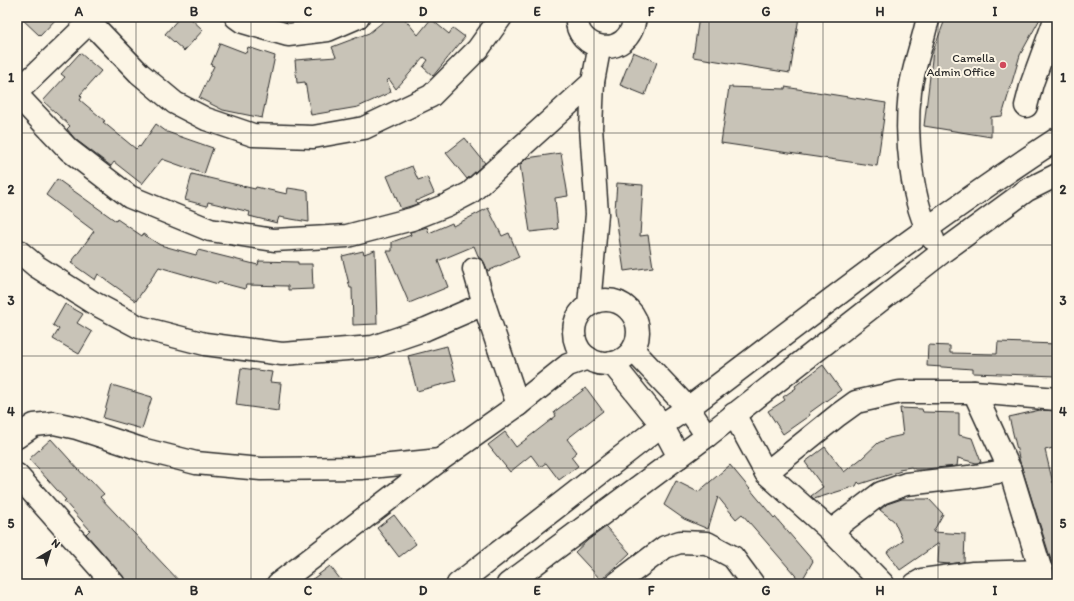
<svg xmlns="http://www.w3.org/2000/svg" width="1074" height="601" font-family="Itim,sans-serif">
<rect width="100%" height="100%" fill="#fcf5e5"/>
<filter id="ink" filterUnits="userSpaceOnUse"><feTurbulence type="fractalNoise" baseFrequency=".025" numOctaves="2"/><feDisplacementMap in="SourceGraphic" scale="8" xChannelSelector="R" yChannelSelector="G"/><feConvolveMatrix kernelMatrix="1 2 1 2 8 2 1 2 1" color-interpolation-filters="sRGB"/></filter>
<g filter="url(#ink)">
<g fill="#c8c3b7" stroke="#2b2b2b">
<path d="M 20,17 L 58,17 L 40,36 Z"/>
<path d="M 180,17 L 189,17 L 203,30 L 184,51 L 165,34 Z"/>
<path d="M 389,17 L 403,17 L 418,35 L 431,19 L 449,34 L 453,28 L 465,37 L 433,76 L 423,67 L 428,60 L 424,57 L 396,89 L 389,79 L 387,81 L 391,92 L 358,107 L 311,115 L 305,82 L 297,83 L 295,60 L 336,57 L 332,47 L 369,33 Z"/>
<path d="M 699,17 L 799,17 L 790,73 L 693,57 Z"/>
<path d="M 946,17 L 1041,17 L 1020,55 L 1002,116 L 991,117 L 991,137 L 924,126 L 933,51 Z"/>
<path d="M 220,43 L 246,53 L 248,47 L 275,56 L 262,118 L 223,110 L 199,98 L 214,66 L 211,65 Z"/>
<path d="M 633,52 L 657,62 L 645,95 L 620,85 Z"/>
<path d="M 80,53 L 101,71 L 80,95 L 82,97 L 80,100 L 105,121 L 103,122 L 136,149 L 139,146 L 140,147 L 156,124 L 167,132 L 213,148 L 204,174 L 162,159 L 142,184 L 114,162 L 111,166 L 75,139 L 67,129 L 70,126 L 43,101 L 65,77 L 61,74 Z"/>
<path d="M 729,87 L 785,89 L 785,87 L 886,103 L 877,166 L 721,143 Z"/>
<path d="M 465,138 L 485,163 L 467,179 L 446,153 Z"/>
<path d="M 561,153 L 568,196 L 555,198 L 558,229 L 530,232 L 520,165 L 527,158 Z"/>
<path d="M 412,166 L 418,180 L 427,177 L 434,193 L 416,201 L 417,204 L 401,209 L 387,176 Z"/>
<path d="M 192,174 L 255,189 L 256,187 L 287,194 L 288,188 L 308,191 L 309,222 L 279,217 L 277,223 L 249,216 L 250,212 L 208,202 L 207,206 L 185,200 Z"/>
<path d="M 57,179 L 116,221 L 117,219 L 142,236 L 143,234 L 160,245 L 196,255 L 198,250 L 258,265 L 259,261 L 298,262 L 298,264 L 312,264 L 313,289 L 288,290 L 288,286 L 246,285 L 245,289 L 218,282 L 218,284 L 159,267 L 136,301 L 98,274 L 95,280 L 71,263 L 94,231 L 46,195 Z"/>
<path d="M 617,183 L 643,185 L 640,236 L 648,235 L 653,267 L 624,271 L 615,210 Z"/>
<path d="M 488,208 L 502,236 L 509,233 L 519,257 L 488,271 L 483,260 L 479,258 L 474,246 L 438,261 L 448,287 L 409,303 L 387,251 L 392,251 L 392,242 L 411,235 L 410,232 L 427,227 L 429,233 L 452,223 L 453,226 Z"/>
<path d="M 375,250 L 377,324 L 353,325 L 352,288 L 350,288 L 342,256 L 363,251 L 364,254 Z"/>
<path d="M 65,304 L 83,314 L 77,323 L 92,332 L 79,354 L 53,339 L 59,329 L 53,325 Z"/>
<path d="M 998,342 L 1057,344 L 1057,376 L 973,373 L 973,369 L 927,366 L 928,345 L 950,346 L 950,353 L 997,354 Z"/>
<path d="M 447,346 L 456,381 L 417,391 L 408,356 Z"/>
<path d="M 823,365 L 841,390 L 809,413 L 810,415 L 783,434 L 768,411 L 785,400 L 783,397 L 796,388 L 795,386 Z"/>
<path d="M 241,368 L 272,372 L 270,382 L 281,383 L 278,411 L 236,405 Z"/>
<path d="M 112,385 L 152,397 L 142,429 L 103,418 Z"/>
<path d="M 586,388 L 603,411 L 567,439 L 577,452 L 571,457 L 578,466 L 559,480 L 546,463 L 540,467 L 531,455 L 510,472 L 488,445 L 505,432 L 516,447 L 556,416 L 554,412 Z"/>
<path d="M 900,408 L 922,409 L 923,412 L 959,413 L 959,435 L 972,438 L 981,462 L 976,463 L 958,458 L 957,466 L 925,469 L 915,469 L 911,467 L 899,469 L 901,471 L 860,484 L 858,482 L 856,486 L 814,499 L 811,496 L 823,487 L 805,462 L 825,447 L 844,472 L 862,458 L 878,443 L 889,438 L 903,435 Z"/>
<path d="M 1040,410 L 1057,411 L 1057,447 L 1045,450 L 1053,483 L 1057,482 L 1057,579 L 1020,462 L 1009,417 Z"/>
<path d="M 51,439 L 88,480 L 90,479 L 104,494 L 100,497 L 182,584 L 126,584 L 123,576 L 86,534 L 90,530 L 64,501 L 66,500 L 29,459 Z"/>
<path d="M 730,465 L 774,518 L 775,517 L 813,561 L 801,582 L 742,514 L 736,519 L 718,497 L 708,529 L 684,519 L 664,505 L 676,481 L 698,492 Z"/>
<path d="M 902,499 L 929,499 L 943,514 L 933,532 L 965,534 L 964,562 L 949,564 L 938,563 L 939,543 L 900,570 L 887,552 L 903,541 L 894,521 L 880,510 L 887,504 Z"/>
<path d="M 394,515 L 416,544 L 399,557 L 377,528 Z"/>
<path d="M 606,527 L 630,553 L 601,580 L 575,552 L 588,540 Z"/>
<path d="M 330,566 L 344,584 L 306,584 Z"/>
</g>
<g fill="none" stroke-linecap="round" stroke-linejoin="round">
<g stroke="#2b2b2b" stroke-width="25">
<g id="minor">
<path d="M 236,17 L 243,22 L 288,35 L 328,30 L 358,17"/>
<path d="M 577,17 C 574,50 629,63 635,17"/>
<path d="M 929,17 L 926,26 C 921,47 913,69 910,91 C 905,132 910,204 933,239"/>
<path d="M 90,22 L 139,73 L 175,103 L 206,119 L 253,135 L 313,137 L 364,128 L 431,96 L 478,49 L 501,17"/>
<path d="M 17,92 L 95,17"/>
<path d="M 17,95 L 69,150 L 130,197 L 210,230 L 274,240 L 347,236 L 412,219 L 447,205 L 470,193 L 593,82"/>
<path d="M 1026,106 L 1032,83 L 1056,17"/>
<path d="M 17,250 L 36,266 L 92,302 L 139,327 L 205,344 L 282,354 L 373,347 L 426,329 L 484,304"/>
<path d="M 474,269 L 484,304 L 518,405 L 568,365 L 588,358"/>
<circle cx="606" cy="332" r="32"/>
<path d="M 589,305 L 597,214 L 591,128 L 593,82 L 598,55 L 597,46"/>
<path d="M 633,350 L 688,408 L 707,436"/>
<path d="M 612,363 L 662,425 L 679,457"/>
<path d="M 974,392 L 1010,470 L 1045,584"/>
<path d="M 734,414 L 766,473 L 831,531 L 883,584"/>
<path d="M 17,437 L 34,425 L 54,423 L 77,428 L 141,449 L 196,463 L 261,469 L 361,468 L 440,460"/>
<path d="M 766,473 L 838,415 L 856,402 L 900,392 L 974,392 L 1057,399"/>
<path d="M 17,475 L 114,584"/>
<path d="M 831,531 L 881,493 L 906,484 L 969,477 L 1010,470"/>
<path d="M 278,584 L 440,460 L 518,405"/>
<path d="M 458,584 L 662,425 L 688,408 C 810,316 929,222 1057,139"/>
<path d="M 508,584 L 707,436 L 941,253 L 1027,190 L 1057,175"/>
<path d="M 616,584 L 665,547 L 680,542 L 707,543 L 733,557 L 753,584"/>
<path d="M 915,584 L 922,580 L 973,573 L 1042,571"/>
</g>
</g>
<use href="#minor" stroke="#fcf5e5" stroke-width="22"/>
</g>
</g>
<path fill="none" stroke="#2b2b2b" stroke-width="1" stroke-opacity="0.55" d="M 136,17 L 136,584M 251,17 L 251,584M 365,17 L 365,584M 480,17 L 480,584M 594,17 L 594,584M 709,17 L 709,584M 823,17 L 823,584M 938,17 L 938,584M 17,133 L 1057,133M 17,245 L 1057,245M 17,356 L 1057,356M 17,468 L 1057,468"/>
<circle fill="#d1495b" stroke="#fcf5e5" stroke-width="1.5" cx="1003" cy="65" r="4"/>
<g text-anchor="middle" stroke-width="4" stroke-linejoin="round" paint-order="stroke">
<g font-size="12" fill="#2b2b2b" stroke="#fcf5e5" text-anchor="end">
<text x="995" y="62">Camella<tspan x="995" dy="14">Admin Office</tspan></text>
</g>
</g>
<rect width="1074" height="601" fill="none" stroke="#fcf5e5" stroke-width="44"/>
<g transform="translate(50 551) rotate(38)" stroke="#fcf5e5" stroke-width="3" paint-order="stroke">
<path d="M0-3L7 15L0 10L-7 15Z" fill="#2b2b2b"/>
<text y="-6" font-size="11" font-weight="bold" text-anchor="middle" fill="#2b2b2b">N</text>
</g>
<rect x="22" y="22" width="1030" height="557" fill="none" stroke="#2b2b2b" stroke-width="1.5"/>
<g font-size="13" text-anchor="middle" font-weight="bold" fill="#2b2b2b">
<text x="79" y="16">A</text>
<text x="194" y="16">B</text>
<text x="308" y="16">C</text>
<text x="423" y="16">D</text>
<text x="537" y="16">E</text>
<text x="651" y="16">F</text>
<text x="766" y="16">G</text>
<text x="880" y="16">H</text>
<text x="995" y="16">I</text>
<text x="11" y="82">1</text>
<text x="1063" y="82">1</text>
<text x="11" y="194">2</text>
<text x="1063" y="194">2</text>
<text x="11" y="305">3</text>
<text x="1063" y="305">3</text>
<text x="11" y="416">4</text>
<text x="1063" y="416">4</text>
<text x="11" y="528">5</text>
<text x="1063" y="528">5</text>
<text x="79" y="595">A</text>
<text x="194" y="595">B</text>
<text x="308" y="595">C</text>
<text x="423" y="595">D</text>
<text x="537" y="595">E</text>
<text x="651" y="595">F</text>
<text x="766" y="595">G</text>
<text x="880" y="595">H</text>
<text x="995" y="595">I</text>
</g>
</svg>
